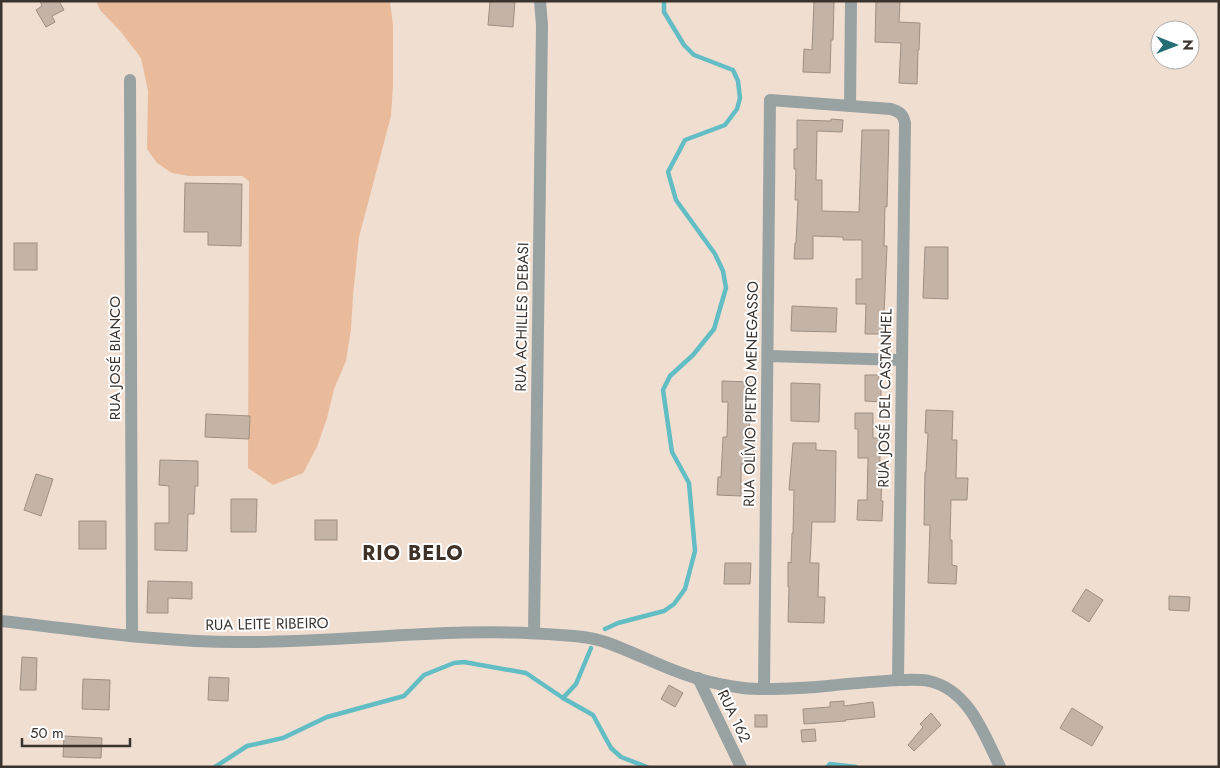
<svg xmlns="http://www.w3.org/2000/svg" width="1220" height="768" font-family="Jost,sans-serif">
<rect width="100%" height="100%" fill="#f0ded1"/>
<path fill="#e9bb9b" d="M 96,1 L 390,1 L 393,26 L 393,85 L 391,116 L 359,237 L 353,296 L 351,329 L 346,361 L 334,389 L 327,418 L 317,447 L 303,473 L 273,485 L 248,468 L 249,181 L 242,176 L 189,176 L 172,173 L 157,163 L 147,149 L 148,91 L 141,58 L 121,32 L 100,10 Z"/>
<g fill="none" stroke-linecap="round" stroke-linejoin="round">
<g stroke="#63bdc4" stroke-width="4.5">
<path d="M 605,629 L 618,623 L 664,611 L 674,604 L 685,589 L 695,551 L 689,483 L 672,452 L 663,390 L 670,376 L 693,355 L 714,329 L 726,288 L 723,271 L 715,254 L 676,200 L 668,172 L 685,140 L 725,125 L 737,109 L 740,98 L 738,81 L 733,70 L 694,55 L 684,45 L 664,12 L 664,1"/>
<path d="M 563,698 L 576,684 L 591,648"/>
<path d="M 215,767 L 247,746 L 283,738 L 327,717 L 404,696 L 424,675 L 454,663 L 464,662 L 526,673 L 563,698 L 593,715 L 611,748 L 621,757 L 647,767"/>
<path d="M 827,767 L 830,764 L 856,767"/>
</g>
</g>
<g fill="#c4b3a7" stroke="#9f8f83">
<path d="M 40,1 L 59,1 L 64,10 L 52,16 L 55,22 L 46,27 L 36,10 L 42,6 Z"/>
<path d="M 490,1 L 515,1 L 513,27 L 488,25 Z"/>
<path d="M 814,1 L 834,1 L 833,40 L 831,40 L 830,73 L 803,72 L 804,49 L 812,50 Z"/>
<path d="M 876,1 L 900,1 L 899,22 L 920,23 L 919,50 L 918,50 L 917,84 L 899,83 L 901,43 L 875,42 Z"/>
<path d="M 831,119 L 843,120 L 842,132 L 817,131 L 816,180 L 822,180 L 822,211 L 859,212 L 862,130 L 889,130 L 887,207 L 885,206 L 884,246 L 887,246 L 884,314 L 886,314 L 885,334 L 865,334 L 866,304 L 856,304 L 856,279 L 862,279 L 862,240 L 843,240 L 843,237 L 813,236 L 813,259 L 794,259 L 795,243 L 796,243 L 798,200 L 795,200 L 796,169 L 794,169 L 794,149 L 797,149 L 797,120 L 831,121 Z"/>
<path d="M 185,183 L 242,184 L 241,246 L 208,245 L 208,232 L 184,232 Z"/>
<rect x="14" y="243" width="23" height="27"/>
<path d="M 925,247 L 948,247 L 948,299 L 923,298 Z"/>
<path d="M 792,306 L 837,308 L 836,332 L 791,331 Z"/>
<path d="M 865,375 L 879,375 L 878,381 L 881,381 L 881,402 L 865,401 Z"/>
<path d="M 722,381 L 750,382 L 749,407 L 750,407 L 749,438 L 754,438 L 753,464 L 741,464 L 741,496 L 717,495 L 718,477 L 721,477 L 723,437 L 727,437 L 728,402 L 722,402 Z"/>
<path d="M 791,383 L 820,384 L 819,422 L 791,421 Z"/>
<path d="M 926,410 L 953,411 L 952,440 L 957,440 L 956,478 L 968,478 L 967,500 L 951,500 L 950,540 L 952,540 L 952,565 L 957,566 L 956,584 L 928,583 L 930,525 L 924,525 L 925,472 L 926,472 L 928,433 L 925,433 Z"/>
<path d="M 855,413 L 873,413 L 873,438 L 880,438 L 880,475 L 882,475 L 881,501 L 883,501 L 882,521 L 857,520 L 858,500 L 867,500 L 868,458 L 858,458 L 858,429 L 855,429 Z"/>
<path d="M 206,414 L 250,416 L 249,439 L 205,437 Z"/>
<path d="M 793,443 L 816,443 L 816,450 L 836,451 L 835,522 L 812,522 L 810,563 L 819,563 L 818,597 L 825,597 L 824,623 L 788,622 L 789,587 L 788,587 L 788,562 L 791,563 L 792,533 L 793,533 L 794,490 L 789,490 Z"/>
<path d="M 160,460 L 198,461 L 198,486 L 195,486 L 194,514 L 188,514 L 187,551 L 155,550 L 155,523 L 169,523 L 169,486 L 159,485 Z"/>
<path d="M 36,474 L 53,479 L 41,516 L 24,510 Z"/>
<path d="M 231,499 L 257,499 L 256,532 L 231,532 Z"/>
<rect x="315" y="520" width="22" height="20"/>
<rect x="79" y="521" width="27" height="28"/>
<path d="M 725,563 L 751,563 L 750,584 L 724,584 Z"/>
<path d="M 148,581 L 192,582 L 192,599 L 168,598 L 168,613 L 147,613 Z"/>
<path d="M 1086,589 L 1103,600 L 1089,622 L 1072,611 Z"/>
<path d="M 1169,596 L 1190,597 L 1189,611 L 1169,610 Z"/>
<path d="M 22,657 L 37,658 L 36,690 L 20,690 Z"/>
<path d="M 209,677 L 229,678 L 228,701 L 208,700 Z"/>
<path d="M 83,679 L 110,680 L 109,710 L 82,709 Z"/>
<path d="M 669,685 L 683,693 L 675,707 L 661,699 Z"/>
<path d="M 844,701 L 844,706 L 873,702 L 875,717 L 845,720 L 846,721 L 804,724 L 803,709 L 830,707 L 830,702 Z"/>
<path d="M 1072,708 L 1103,727 L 1092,746 L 1060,728 Z"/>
<path d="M 931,713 L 941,725 L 914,751 L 908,745 L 923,727 L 920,724 Z"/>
<rect x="755" y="715" width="12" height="12"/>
<path d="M 815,729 L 816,741 L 802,742 L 801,730 Z"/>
<path d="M 64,736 L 102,738 L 101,758 L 63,757 Z"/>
</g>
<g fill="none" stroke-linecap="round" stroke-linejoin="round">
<g stroke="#98a2a3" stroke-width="12">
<path d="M 130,80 L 132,635"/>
<path d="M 850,106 L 851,1"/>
<path d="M 768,356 L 902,360"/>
<path d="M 534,633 L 542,25 L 540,1"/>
<path d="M 698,678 L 741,767"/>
<path d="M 764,689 L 770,100 L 891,109 C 900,112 903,114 905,123 L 898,680"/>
</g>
<path stroke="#98a2a3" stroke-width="12" d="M 1,621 C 82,630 164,643 246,642 C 351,642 456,626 560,635 C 576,636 591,637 605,642 C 637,653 666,670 699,679 C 713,683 728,686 743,688 C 767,691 792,688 816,687 C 843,684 871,682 898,680 C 908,680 919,679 929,681 C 969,690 984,734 1000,767"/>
</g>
<g text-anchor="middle" stroke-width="4" stroke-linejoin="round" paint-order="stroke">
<g font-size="15" fill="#3a332e" stroke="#fff">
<text transform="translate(522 317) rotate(-89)" y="5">RUA ACHILLES DEBASI</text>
<text transform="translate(115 358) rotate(-90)" y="5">RUA JOSÉ BIANCO</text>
<text transform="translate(751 394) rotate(-89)" y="5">RUA OLÍVIO PIETRO MENEGASSO</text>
<text transform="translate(885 398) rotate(-89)" y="5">RUA JOSÉ DEL CASTANHEL</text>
<text transform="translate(267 624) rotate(-1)" y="5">RUA LEITE RIBEIRO</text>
<text transform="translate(734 716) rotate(64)" y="5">RUA 162</text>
</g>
<g font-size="20" font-weight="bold" letter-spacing="1" fill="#3e3127" stroke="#fff">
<text x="413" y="560">RIO BELO</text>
</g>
</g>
<rect width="1220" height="768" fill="none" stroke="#3a332e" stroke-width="5"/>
<g transform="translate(1175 45) rotate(90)"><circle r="24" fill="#ffffff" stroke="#b0adab"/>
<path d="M0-4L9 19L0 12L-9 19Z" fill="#246f75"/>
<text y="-8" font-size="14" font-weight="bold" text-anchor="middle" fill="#3a332e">N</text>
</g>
<path d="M22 738v8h108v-8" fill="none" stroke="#3a332e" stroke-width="2.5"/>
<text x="30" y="738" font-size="15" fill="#3a332e" stroke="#ffffff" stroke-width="4" paint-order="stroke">50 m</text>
</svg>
